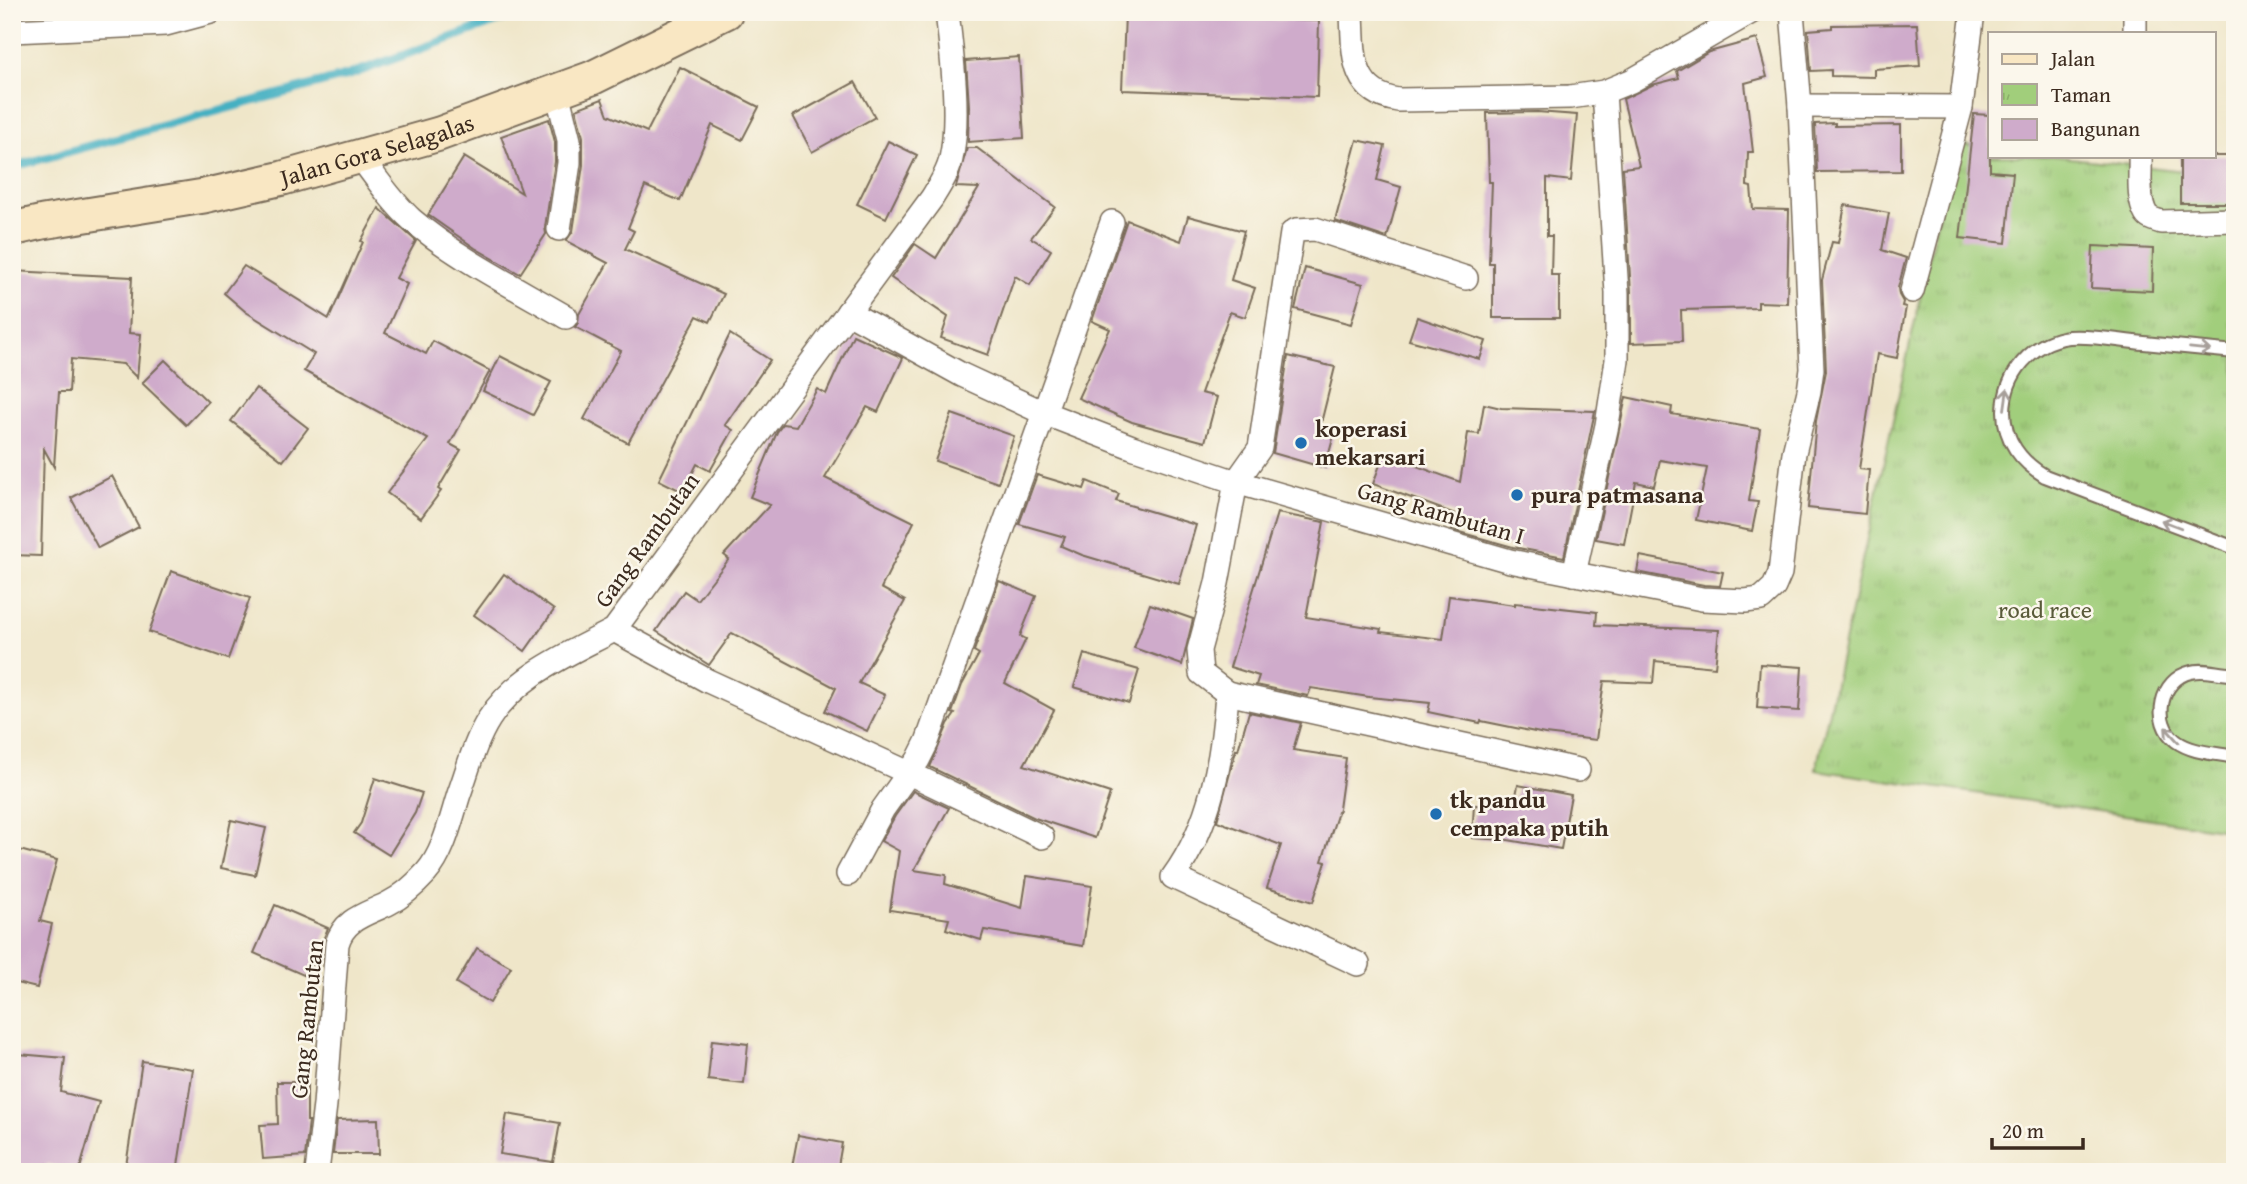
<svg xmlns="http://www.w3.org/2000/svg" width="2247" height="1184" font-family="'Gentium Book Plus',serif">
<defs>
<pattern id="park-tufts" width="24" height="20" patternUnits="userSpaceOnUse" patternTransform="scale(1.75)"><rect width="24" height="20" fill="#a1ce7b"/><path d="M3 7l-1-3M5 7V3M7 7l1-3M15 17l-1-3M17 17v-4M19 17l1-3" fill="none" stroke="#8cb16a"/></pattern>
</defs>
<rect width="100%" height="100%" fill="#fbf7ec"/>
<filter id="ink" filterUnits="userSpaceOnUse"><feTurbulence type="fractalNoise" baseFrequency=".0143" numOctaves="2"/><feDisplacementMap in="SourceGraphic" scale="14" xChannelSelector="R" yChannelSelector="G"/><feConvolveMatrix kernelMatrix="1 2 1 2 8 2 1 2 1" color-interpolation-filters="sRGB"/></filter>
<filter id="wash" filterUnits="userSpaceOnUse"><feTurbulence type="fractalNoise" baseFrequency=".00686" numOctaves="4" result="noise"/><feDisplacementMap in="SourceGraphic" scale="28" xChannelSelector="R" yChannelSelector="G"/><feGaussianBlur stdDeviation="1.57" result="paint"/><feColorMatrix in="noise" values="0 0 0 0 0 0 0 0 0 0 0 0 0 0 0 0 0 1.4 0 .05"/><feComposite in="paint" operator="in"/></filter>
<g filter="url(#wash)">
<rect width="100%" height="100%" fill="#efe6c9"/>
<path fill="url(#park-tufts)" stroke="#6e7c4c" stroke-width="2" d="M 1954,144 L 1990,148 L 1990,156 L 2054,156 L 2235,177 L 2235,831 L 1816,770 Z"/>
<g fill="none" stroke-linecap="round" stroke-linejoin="round">
<path stroke="#44b0c2" stroke-width="9" d="M 12,167 L 349,75 L 522,12"/>
</g>
<g id="blocks">
<g fill="#cfabcb">
<path d="M 1125,14 L 1319,21 L 1317,97 L 1122,90 Z"/>
<path d="M 1917,24 L 1920,66 L 1874,69 L 1874,77 L 1831,76 L 1831,70 L 1811,71 L 1808,30 L 1832,28 L 1832,25 Z"/>
<path d="M 1757,39 L 1767,77 L 1745,83 L 1753,152 L 1748,152 L 1747,186 L 1751,187 L 1753,209 L 1789,210 L 1787,303 L 1758,302 L 1758,308 L 1681,310 L 1682,341 L 1631,343 L 1631,292 L 1623,168 L 1639,166 L 1623,99 L 1652,85 L 1679,78 L 1677,71 L 1709,52 Z"/>
<path d="M 1019,57 L 1024,138 L 968,142 L 969,106 L 966,61 Z"/>
<path d="M 680,67 L 759,107 L 742,140 L 712,125 L 680,201 L 645,186 L 628,228 L 634,231 L 625,249 L 724,294 L 710,322 L 697,316 L 628,443 L 584,419 L 621,351 L 575,327 L 578,323 L 579,314 L 608,263 L 566,241 L 573,231 L 583,165 L 583,137 L 576,109 L 602,99 L 608,115 L 647,132 Z"/>
<path d="M 855,82 L 875,117 L 812,152 L 793,116 Z"/>
<path d="M 1537,112 L 1577,115 L 1571,181 L 1547,178 L 1547,236 L 1552,236 L 1551,275 L 1559,275 L 1559,318 L 1493,318 L 1493,263 L 1489,263 L 1492,182 L 1489,182 L 1487,113 Z"/>
<path d="M 1974,114 L 1990,115 L 1990,171 L 2013,173 L 2006,243 L 1960,238 Z"/>
<path d="M 549,119 L 555,142 L 555,162 L 545,227 L 546,234 L 520,274 L 475,248 L 428,215 L 464,157 L 522,193 L 501,136 Z"/>
<path d="M 1835,123 L 1835,126 L 1901,125 L 1901,171 L 1817,172 L 1815,124 Z"/>
<path d="M 1357,140 L 1385,146 L 1377,180 L 1401,187 L 1387,238 L 1335,221 Z"/>
<path d="M 888,141 L 917,155 L 886,218 L 857,204 Z"/>
<path d="M 967,148 L 977,148 L 1055,207 L 1031,238 L 1051,250 L 1030,285 L 1015,276 L 988,355 L 941,338 L 948,317 L 891,278 L 915,244 L 936,258 L 979,188 L 956,187 Z"/>
<rect x="2180" y="156" width="55" height="47"/>
<path d="M 1845,205 L 1889,213 L 1882,250 L 1906,258 L 1898,288 L 1899,295 L 1903,302 L 1902,306 L 1906,307 L 1897,358 L 1877,354 L 1859,469 L 1869,470 L 1865,514 L 1808,508 L 1816,421 L 1826,371 L 1822,280 L 1832,242 L 1838,243 Z"/>
<path d="M 379,208 L 416,241 L 396,278 L 407,284 L 385,333 L 426,354 L 433,341 L 490,371 L 450,444 L 461,450 L 438,489 L 441,491 L 421,518 L 387,493 L 428,439 L 304,371 L 314,354 L 246,312 L 224,293 L 244,266 L 329,319 L 363,242 L 361,241 Z"/>
<path d="M 1188,216 L 1244,231 L 1231,280 L 1255,288 L 1245,317 L 1230,312 L 1201,393 L 1217,397 L 1205,442 L 1132,422 L 1078,398 L 1110,329 L 1092,321 L 1127,220 L 1181,241 Z"/>
<path d="M 2093,246 L 2153,249 L 2152,291 L 2091,288 Z"/>
<path d="M 1305,268 L 1363,284 L 1351,324 L 1295,309 Z"/>
<path d="M 12,271 L 132,277 L 129,333 L 141,334 L 137,378 L 123,364 L 71,359 L 69,392 L 59,392 L 54,467 L 44,449 L 41,556 L 12,555 Z"/>
<path d="M 1417,317 L 1486,341 L 1480,359 L 1409,340 Z"/>
<path d="M 730,334 L 770,360 L 725,425 L 733,430 L 710,471 L 697,464 L 683,492 L 659,480 Z"/>
<path d="M 853,335 L 903,358 L 878,412 L 867,407 L 825,478 L 914,522 L 881,588 L 905,601 L 859,683 L 885,695 L 867,731 L 825,711 L 836,688 L 732,633 L 709,665 L 656,631 L 684,591 L 697,600 L 729,559 L 724,555 L 770,505 L 750,497 L 777,432 L 783,424 L 796,426 L 817,389 L 826,394 Z"/>
<path d="M 500,356 L 551,382 L 533,415 L 483,391 Z"/>
<path d="M 1288,356 L 1335,367 L 1319,431 L 1334,435 L 1325,468 L 1273,453 Z"/>
<path d="M 165,360 L 208,402 L 186,425 L 142,383 Z"/>
<path d="M 256,388 L 308,428 L 283,461 L 231,421 Z"/>
<path d="M 1626,397 L 1672,407 L 1671,414 L 1760,429 L 1749,501 L 1758,502 L 1752,531 L 1696,520 L 1707,468 L 1660,460 L 1654,486 L 1636,482 L 1624,544 L 1596,539 Z"/>
<path d="M 1484,404 L 1501,408 L 1595,411 L 1564,557 L 1513,547 L 1452,530 L 1455,514 L 1373,484 L 1384,454 L 1460,482 L 1468,433 L 1479,434 Z"/>
<path d="M 952,414 L 1014,436 L 998,483 L 935,461 Z"/>
<path d="M 1037,475 L 1084,489 L 1087,481 L 1119,494 L 1116,501 L 1196,525 L 1179,584 L 1082,555 L 1061,546 L 1065,537 L 1019,524 Z"/>
<path d="M 112,476 L 139,527 L 98,548 L 71,498 Z"/>
<path d="M 1277,513 L 1324,522 L 1306,617 L 1381,629 L 1380,632 L 1443,639 L 1449,596 L 1515,605 L 1515,603 L 1597,612 L 1596,625 L 1719,630 L 1715,667 L 1655,661 L 1653,683 L 1604,681 L 1596,740 L 1545,734 L 1481,721 L 1480,723 L 1428,712 L 1430,703 L 1369,697 L 1311,688 L 1308,696 L 1256,685 L 1259,676 L 1230,667 Z"/>
<path d="M 1640,556 L 1723,572 L 1720,586 L 1704,585 L 1637,572 Z"/>
<path d="M 171,571 L 250,598 L 228,659 L 149,632 Z"/>
<path d="M 504,574 L 554,610 L 525,651 L 474,615 Z"/>
<path d="M 999,581 L 1036,596 L 1020,636 L 1026,639 L 1005,683 L 1054,710 L 1024,765 L 1110,793 L 1095,838 L 1035,818 L 930,767 L 948,724 L 955,714 L 952,713 L 962,685 L 979,654 L 974,651 Z"/>
<path d="M 1150,604 L 1193,619 L 1182,665 L 1134,648 Z"/>
<path d="M 1084,654 L 1139,670 L 1129,703 L 1074,687 Z"/>
<path d="M 1760,664 L 1802,667 L 1799,711 L 1757,708 Z"/>
<path d="M 1249,712 L 1301,723 L 1293,750 L 1346,758 L 1339,809 L 1322,861 L 1326,862 L 1313,902 L 1267,888 L 1281,845 L 1217,821 L 1234,758 L 1236,749 L 1238,750 Z"/>
<path d="M 375,778 L 422,793 L 415,813 L 389,855 L 354,833 L 361,823 Z"/>
<path d="M 1518,785 L 1571,795 L 1561,849 L 1508,840 L 1472,838 L 1474,805 L 1514,806 Z"/>
<path d="M 913,791 L 949,808 L 914,870 L 946,875 L 945,884 L 1022,908 L 1027,876 L 1092,886 L 1083,946 L 984,930 L 981,940 L 946,929 L 949,919 L 890,910 L 899,851 L 881,841 L 895,816 Z"/>
<path d="M 231,820 L 266,828 L 255,875 L 221,868 Z"/>
<path d="M 12,848 L 57,860 L 40,921 L 52,924 L 37,988 L 12,982 Z"/>
<path d="M 275,905 L 328,928 L 308,977 L 254,953 Z"/>
<path d="M 477,948 L 511,967 L 490,1003 L 456,983 Z"/>
<path d="M 712,1040 L 748,1044 L 744,1084 L 708,1080 Z"/>
<path d="M 18,1054 L 65,1058 L 61,1092 L 99,1102 L 79,1172 L 47,1164 L 45,1172 L 12,1172 L 12,1121 Z"/>
<path d="M 142,1061 L 193,1069 L 177,1172 L 126,1166 Z"/>
<path d="M 277,1082 L 307,1082 L 307,1121 L 309,1121 L 305,1156 L 263,1159 L 260,1125 L 278,1124 Z"/>
<path d="M 507,1114 L 560,1123 L 553,1162 L 500,1154 Z"/>
<path d="M 378,1119 L 379,1154 L 333,1154 L 337,1120 Z"/>
<path d="M 798,1135 L 842,1143 L 837,1172 L 791,1172 Z"/>
</g>
</g>
</g>
<g filter="url(#ink)">
<use href="#blocks" fill-opacity="0" stroke="#7a6c5a" stroke-width="2"/>
<g fill="none" stroke-linecap="round" stroke-linejoin="round">
<g stroke="#7a6c5a" stroke-width="16">
<g id="lane">
<path d="M 2235,352 C 2204,349 2174,346 2144,343 C 2120,341 2093,335 2069,337 C 2031,342 2005,374 2004,411 C 2004,440 2021,462 2045,476 L 2235,548"/>
<path d="M 2235,674 C 2220,675 2205,668 2191,672 C 2160,679 2151,722 2176,741 C 2192,753 2216,753 2235,757"/>
</g>
</g>
<g stroke="#7a6c5a" stroke-width="26">
<g id="street">
<path d="M 1352,12 C 1354,50 1349,93 1398,100 L 1570,97 L 1604,92 L 1631,81 L 1751,12"/>
<path d="M 2135,12 L 2135,33"/>
<path d="M 12,31 L 166,24 L 211,12"/>
<path d="M 557,92 L 569,140 L 569,163 L 559,229"/>
<path d="M 1800,106 L 1961,107"/>
<path d="M 2140,156 C 2141,172 2137,199 2146,214 C 2149,219 2156,220 2161,222 L 2235,220"/>
<path d="M 361,158 C 377,179 392,202 412,220 C 458,259 515,287 566,317"/>
<path d="M 1912,291 L 1961,107 L 1973,12"/>
<path d="M 848,312 L 962,375 L 1044,413 L 1132,447 L 1236,482 L 1510,561 L 1702,599 L 1745,601 L 1761,599 L 1774,587 L 1780,573 L 1794,453 L 1809,391 L 1812,369 L 1800,106 L 1792,12"/>
<path d="M 1574,574 L 1607,425 L 1617,360 L 1617,293 L 1604,92"/>
<path d="M 614,630 L 708,681 L 909,773 L 1042,837"/>
<path d="M 1227,693 L 1578,770"/>
<path d="M 848,874 L 883,809 L 918,760 L 927,742 L 1112,222"/>
<path d="M 1358,964 L 1173,877 C 1211,825 1223,756 1227,693 L 1201,673 L 1199,650 L 1217,583 L 1236,482 L 1260,448 L 1292,233 L 1296,230 L 1315,229 L 1466,278"/>
<path d="M 317,1172 L 325,1105 L 337,944 C 344,918 368,914 389,903 C 403,896 416,884 426,873 C 444,853 451,819 459,794 C 468,769 475,741 489,719 C 518,674 569,654 614,630 L 932,198 C 940,185 948,173 951,159 C 960,118 952,54 947,12"/>
</g>
</g>
<g stroke="#7a6c5a" stroke-width="37">
<g id="secondary">
<path id="s1" d="M 12,229 L 43,222 L 204,196 L 283,178 L 439,134 L 592,78 L 726,12"/>
</g>
</g>
<use href="#lane" stroke="#fff" stroke-width="12"/>
<use href="#street" stroke="#fff" stroke-width="23"/>
<use href="#secondary" stroke="#f9e7c3" stroke-width="33"/>
</g>
<defs><path id="oneway-shaft" d="M-6 0H5M1.5-3L5.5 0L1.5 3" fill="none" stroke-width="1.6" stroke-linecap="round" stroke-linejoin="round" transform="scale(1.75)"/></defs>
<g stroke="#a79f9a">
<use href="#oneway-shaft" transform="translate(2200 349) rotate(6)"/>
<use href="#oneway-shaft" transform="translate(2006 399) rotate(-82)"/>
<use href="#oneway-shaft" transform="translate(2171 524) rotate(-159)"/>
<use href="#oneway-shaft" transform="translate(2172 735) rotate(-132)"/>
</g>
</g>
<g fill="#1f6fb2" stroke="#fbf7ec" stroke-width="2.5">
<circle cx="1301" cy="443" r="7"/>
<circle cx="1517" cy="495" r="7"/>
<circle cx="1436" cy="814" r="7"/>
</g>
<g text-anchor="middle" stroke-width="5" stroke-linejoin="round" paint-order="stroke">
<g font-size="24" fill="#3b2a1e" stroke="#fbf7ec">
<text dy="8" stroke="none"><textPath href="#s1" startOffset="374">Jalan Gora Selagalas</textPath></text>
<text transform="translate(1441 513) rotate(16)" y="8">Gang Rambutan I</text>
<text transform="translate(647 540) rotate(-54)" y="8">Gang Rambutan</text>
<text transform="translate(307 1019) rotate(-84)" y="8">Gang Rambutan</text>
</g>
<g font-size="24" font-weight="bold" fill="#3b2a1e" stroke="#fbf7ec" text-anchor="start">
<text x="1315" y="437">koperasi<tspan x="1315" dy="28">mekarsari</tspan></text>
<text x="1531" y="503">pura patmasana</text>
<text x="1450" y="808">tk pandu<tspan x="1450" dy="28">cempaka putih</tspan></text>
</g>
<g font-size="24" fill="#5a5b3a" stroke="#fbf7ec">
<text x="2045" y="618">road race</text>
</g>
</g>
<rect width="2247" height="1184" fill="none" stroke="#fbf7ec" stroke-width="42"/>
<rect x="1988" y="32" width="228" height="126" fill="#fbf7ec" stroke="#aea59a" stroke-width="2"/>
<rect x="2002" y="54" width="35" height="10" fill="#f9e7c3" stroke="#aea59a" stroke-width="2"/>
<text x="2051" y="66" font-size="21" fill="#3b2a1e">Jalan</text>
<rect x="2002" y="84" width="35" height="21" fill="url(#park-tufts)" stroke="#aea59a" stroke-width="2"/>
<text x="2051" y="102" font-size="21" fill="#3b2a1e">Taman</text>
<rect x="2002" y="119" width="35" height="21" fill="#cfabcb" stroke="#aea59a" stroke-width="2"/>
<text x="2051" y="136" font-size="21" fill="#3b2a1e">Bangunan</text>
<path d="M1992 1138v10h91v-10" fill="none" stroke="#3b2a1e" stroke-width="3.5"/>
<text x="2002" y="1138" font-size="21" fill="#3b2a1e" stroke="#fbf7ec" stroke-width="5" paint-order="stroke">20 m</text>
</svg>
